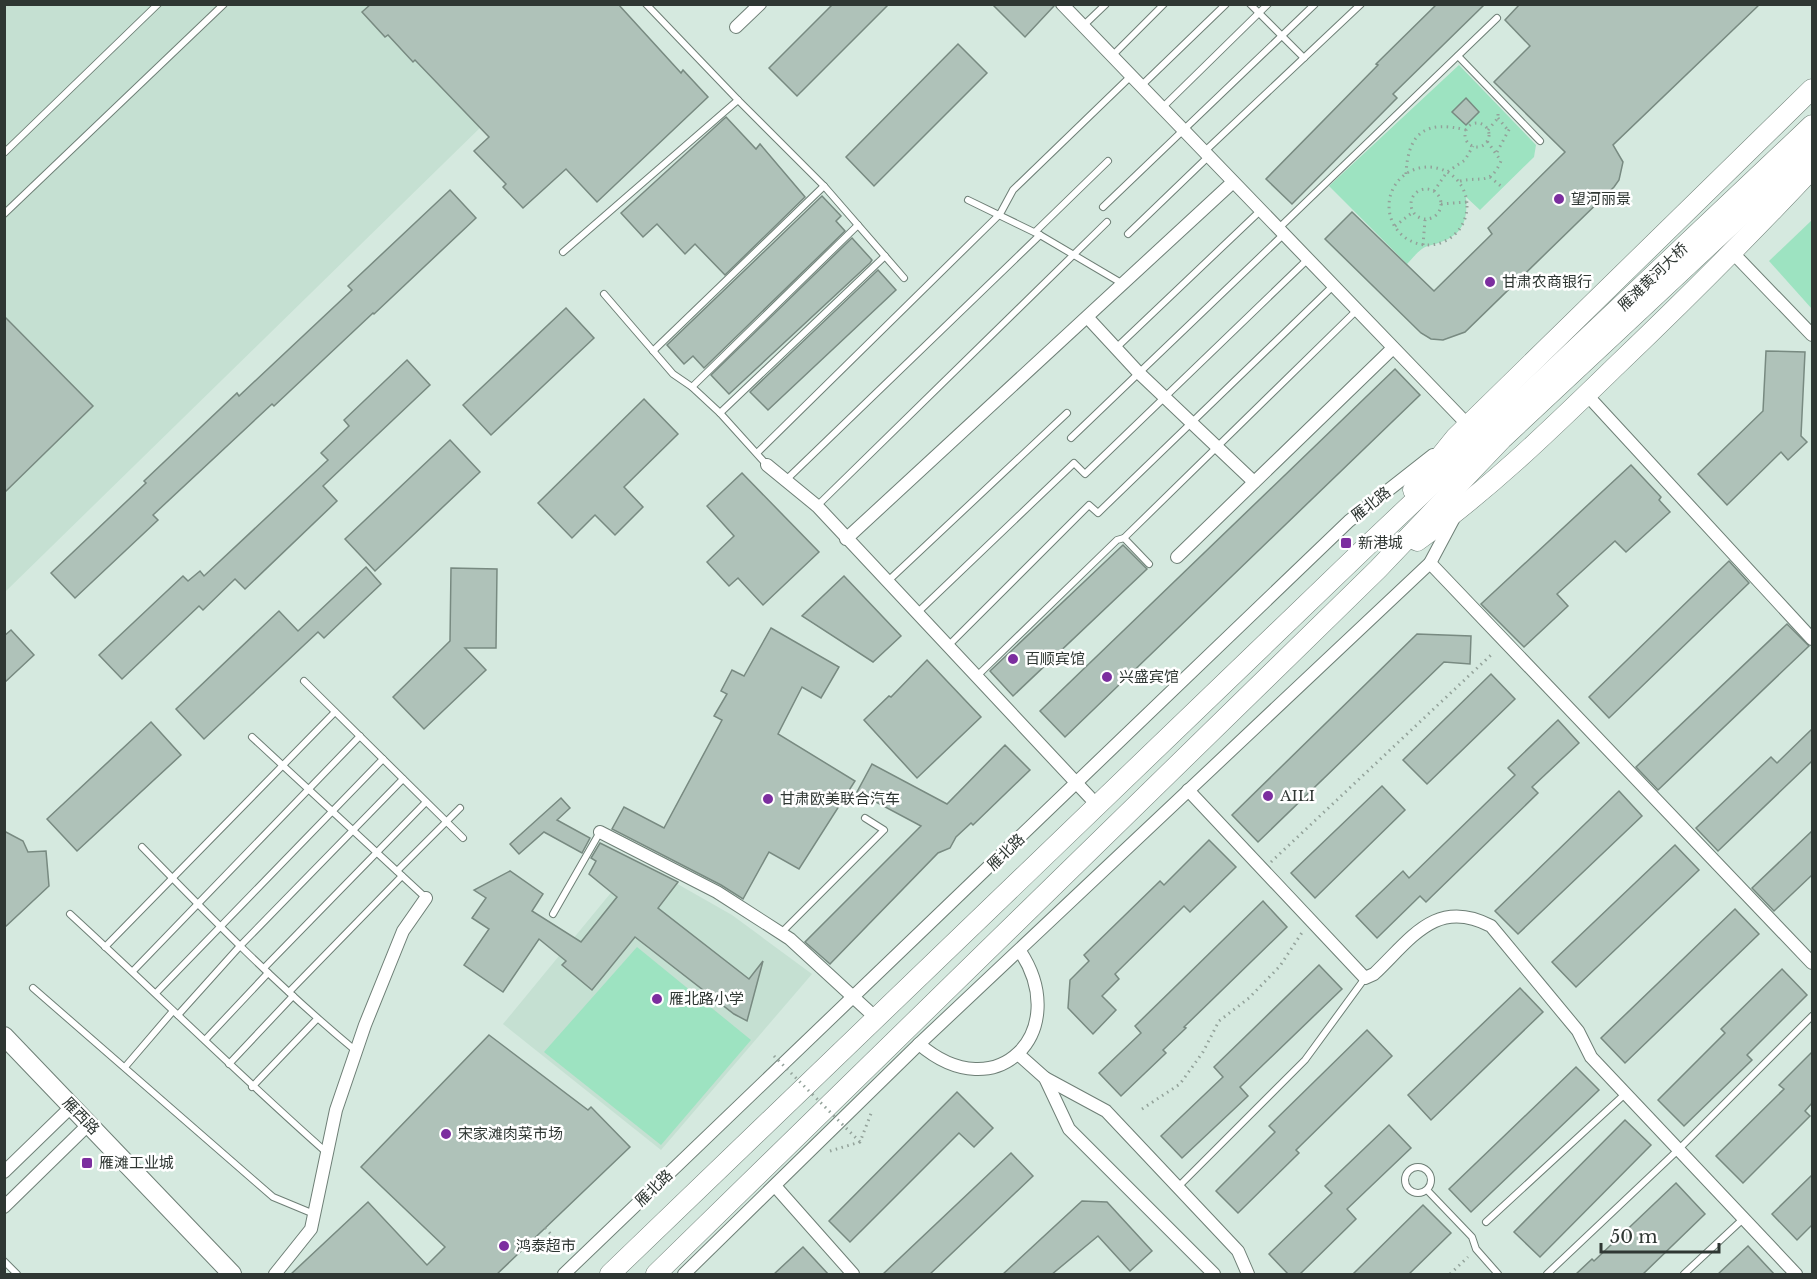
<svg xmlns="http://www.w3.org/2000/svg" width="1817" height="1279" font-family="'Libre Baskerville','Noto Sans SC',serif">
<rect width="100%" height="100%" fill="#d5e9df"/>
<g fill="#c5e0d2">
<path d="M 5,5 L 382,5 L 487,121 L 5,592 Z"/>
<path d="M 637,861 L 732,915 L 812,974 L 661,1150 L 503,1024 Z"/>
</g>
<g fill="#9de3c1">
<path d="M 1459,65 L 1536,145 L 1534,157 L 1480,210 L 1466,197 C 1469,229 1456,239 1428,246 C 1421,247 1412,259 1407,264 L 1329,186 Z"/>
<path d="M 1812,220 L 1812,309 L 1769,261 Z"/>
<path d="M 637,947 L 751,1040 L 661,1145 L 544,1052 Z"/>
</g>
<g fill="#afc2b9" stroke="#788a81" stroke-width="1.5">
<path d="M 371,4 L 618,4 L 681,73 L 683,70 L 708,97 L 597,202 L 566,169 L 523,208 L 503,187 L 506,184 L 474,151 L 489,137 L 415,60 L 413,62 L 388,35 L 385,37 L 362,12 Z"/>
<path d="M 833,4 L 889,4 L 797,96 L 769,68 Z"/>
<path d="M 992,4 L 1054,4 L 1054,6 L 1025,37 Z"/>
<path d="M 1437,4 L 1485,4 L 1393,94 L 1397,98 L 1292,204 L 1266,179 L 1378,65 L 1376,64 Z"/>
<path d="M 1520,4 L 1760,4 L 1613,145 L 1623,162 L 1619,180 L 1614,187 L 1465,332 L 1443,340 L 1431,339 L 1421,333 L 1325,239 L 1352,212 L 1434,291 L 1492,234 L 1488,228 L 1565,152 L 1494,82 L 1530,46 L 1505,20 Z"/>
<path d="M 958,44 L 987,73 L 874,186 L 846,157 Z"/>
<path d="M 1466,98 L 1479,112 L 1466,125 L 1452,112 Z"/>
<path d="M 726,117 L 756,149 L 760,144 L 805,197 L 725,275 L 695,244 L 685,254 L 657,224 L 643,237 L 621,213 Z"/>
<path d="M 450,190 L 476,218 L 374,314 L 373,313 L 274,406 L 272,404 L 153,515 L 158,520 L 75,598 L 51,573 L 146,483 L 144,481 L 237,393 L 239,396 L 352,290 L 348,286 Z"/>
<path d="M 822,196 L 841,216 L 836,221 L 845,231 L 704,368 L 693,356 L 684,364 L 667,345 Z"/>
<path d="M 852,238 L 872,260 L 870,263 L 729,394 L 711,375 Z"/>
<path d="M 878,270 L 896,290 L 768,410 L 750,392 Z"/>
<path d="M 566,308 L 594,338 L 491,435 L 463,405 Z"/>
<path d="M 4,316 L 93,406 L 4,493 Z"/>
<path d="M 1766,351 L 1805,352 L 1801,436 L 1807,442 L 1788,460 L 1781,452 L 1727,505 L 1698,474 L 1763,411 Z"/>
<path d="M 407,360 L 430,385 L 323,486 L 337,501 L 245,589 L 235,579 L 203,610 L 199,606 L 122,679 L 99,655 L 183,576 L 188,581 L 200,571 L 204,576 L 328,460 L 321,453 L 349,426 L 344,420 Z"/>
<path d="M 1395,369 L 1420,395 L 1065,737 L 1040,711 Z"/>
<path d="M 644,399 L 678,434 L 624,487 L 643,507 L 615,535 L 595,515 L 572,538 L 538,503 Z"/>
<path d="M 450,440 L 480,472 L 375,571 L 345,539 Z"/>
<path d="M 1631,465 L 1661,497 L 1659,500 L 1670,512 L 1626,552 L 1615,541 L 1557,594 L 1568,606 L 1524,647 L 1481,604 Z"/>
<path d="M 742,473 L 819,552 L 763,605 L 738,578 L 729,586 L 707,562 L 734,536 L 707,506 Z"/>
<path d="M 1123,545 L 1147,569 L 1013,696 L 990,671 Z"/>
<path d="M 1729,561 L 1749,583 L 1609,718 L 1589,697 Z"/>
<path d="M 366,567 L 381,584 L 324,638 L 318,632 L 204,739 L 176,709 L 279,611 L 298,631 Z"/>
<path d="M 451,568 L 497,569 L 496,648 L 465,648 L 486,670 L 424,729 L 393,697 L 450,641 Z"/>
<path d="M 844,576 L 901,636 L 873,662 L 802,616 Z"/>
<path d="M 1787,624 L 1809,646 L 1658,790 L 1636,767 Z"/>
<path d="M 771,628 L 839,667 L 821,698 L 802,687 L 778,734 L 855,781 L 799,869 L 769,852 L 743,899 L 721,885 L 612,829 L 624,807 L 664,828 L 722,720 L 714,716 L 727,694 L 721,691 L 732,670 L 744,676 Z"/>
<path d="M 11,630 L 34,655 L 4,683 L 4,636 Z"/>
<path d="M 1417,634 L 1471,636 L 1470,664 L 1444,662 L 1258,842 L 1232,815 Z"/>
<path d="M 927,660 L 981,717 L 917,778 L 864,720 L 889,696 L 891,697 Z"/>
<path d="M 1491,674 L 1515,699 L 1427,784 L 1403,760 Z"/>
<path d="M 1558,720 L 1579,743 L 1532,787 L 1538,793 L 1426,902 L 1420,896 L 1377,938 L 1356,916 L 1403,871 L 1409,878 L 1515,775 L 1508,768 Z"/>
<path d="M 151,722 L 181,755 L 77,851 L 47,819 Z"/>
<path d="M 1812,729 L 1812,761 L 1718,851 L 1696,828 L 1771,757 L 1777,763 Z"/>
<path d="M 1005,745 L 1030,770 L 973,825 L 971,823 L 956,837 L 950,848 L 938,853 L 830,964 L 805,942 L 921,826 L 857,792 L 872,764 L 947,804 Z"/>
<path d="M 1382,786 L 1405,810 L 1315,898 L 1291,873 Z"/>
<path d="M 1619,791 L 1642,816 L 1518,934 L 1495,911 Z"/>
<path d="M 561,798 L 570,808 L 557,820 L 590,838 L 582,853 L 544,832 L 519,854 L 510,844 Z"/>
<path d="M 4,831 L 23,841 L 28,852 L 46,851 L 49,886 L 4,928 Z"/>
<path d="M 1812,831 L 1812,875 L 1774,911 L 1752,888 Z"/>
<path d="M 1209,840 L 1236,867 L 1190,912 L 1184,906 L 1115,974 L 1119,979 L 1102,996 L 1116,1010 L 1093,1034 L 1068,1008 L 1070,980 L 1089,961 L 1084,955 L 1160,881 L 1164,885 Z"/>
<path d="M 600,843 L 678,882 L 658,908 L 749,979 L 763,961 L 747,1021 L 734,1014 L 635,937 L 592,990 L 562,965 L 566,961 L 539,939 L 503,992 L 464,965 L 489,929 L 472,918 L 486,898 L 474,890 L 510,871 L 543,894 L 532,911 L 581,942 L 617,897 L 589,874 L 596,861 L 591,858 Z"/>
<path d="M 1675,845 L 1699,870 L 1576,987 L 1552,962 Z"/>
<path d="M 1263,901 L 1287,927 L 1184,1027 L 1186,1028 L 1163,1050 L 1166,1053 L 1121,1096 L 1099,1073 L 1141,1033 L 1135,1026 Z"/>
<path d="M 1735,909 L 1759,934 L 1625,1063 L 1601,1038 Z"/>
<path d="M 1319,965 L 1342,989 L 1240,1087 L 1248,1096 L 1182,1158 L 1161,1136 L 1223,1077 L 1214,1067 Z"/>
<path d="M 1782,969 L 1807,995 L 1747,1055 L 1752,1060 L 1684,1126 L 1658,1100 L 1725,1033 L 1721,1029 Z"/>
<path d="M 1520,988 L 1543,1012 L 1431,1120 L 1408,1095 Z"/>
<path d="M 1367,1030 L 1392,1056 L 1296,1150 L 1299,1153 L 1238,1213 L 1216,1191 L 1275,1132 L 1269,1126 Z"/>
<path d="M 489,1035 L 588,1110 L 591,1107 L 630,1147 L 496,1275 L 290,1275 L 368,1202 L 427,1265 L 445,1247 L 361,1167 Z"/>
<path d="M 1812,1052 L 1812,1103 L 1805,1111 L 1810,1116 L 1743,1183 L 1716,1156 L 1784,1089 L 1779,1085 Z"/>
<path d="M 1576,1067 L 1599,1090 L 1471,1212 L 1449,1189 Z"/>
<path d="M 957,1092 L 993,1128 L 974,1147 L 959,1133 L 850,1242 L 829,1221 Z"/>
<path d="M 1625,1120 L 1651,1145 L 1540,1257 L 1514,1232 Z"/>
<path d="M 1389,1125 L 1411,1148 L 1347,1209 L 1356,1219 L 1299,1275 L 1289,1275 L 1269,1254 L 1332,1193 L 1325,1186 Z"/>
<path d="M 1011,1153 L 1033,1176 L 929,1275 L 882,1275 Z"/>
<path d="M 1812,1175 L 1812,1225 L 1797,1240 L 1772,1214 Z"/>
<path d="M 1676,1183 L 1705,1214 L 1642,1275 L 1575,1275 L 1592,1259 L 1594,1261 Z"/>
<path d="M 1082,1201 L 1107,1202 L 1152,1251 L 1130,1271 L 1098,1236 L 1051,1275 L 1002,1275 Z"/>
<path d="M 1423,1205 L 1451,1233 L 1408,1275 L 1352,1275 Z"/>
<path d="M 1748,1246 L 1775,1275 L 1717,1275 Z"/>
<path d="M 803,1247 L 829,1275 L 773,1275 Z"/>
</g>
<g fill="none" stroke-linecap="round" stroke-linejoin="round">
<g stroke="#6e7f76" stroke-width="8">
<g id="service">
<path d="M 646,4 L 738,100"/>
<path d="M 1250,4 L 1304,58"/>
<path d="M 1083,26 L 1106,4"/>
<path d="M 1112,56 L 1164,4"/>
<path d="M 1458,56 L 1540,141"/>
<path d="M 1141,86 L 1226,4"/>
<path d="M 1162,108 L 1268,4"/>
<path d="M 1204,152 L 1361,4"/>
<path d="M 4,153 L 158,4"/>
<path d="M 968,200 L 1040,235 L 1123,284"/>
<path d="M 1103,207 L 1315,4"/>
<path d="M 4,214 L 224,4"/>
<path d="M 1279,228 L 1497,18"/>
<path d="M 1035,232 L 1108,161"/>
<path d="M 1128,234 L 1209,156"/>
<path d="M 563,252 L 738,100 L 824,186 L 904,278"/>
<path d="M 604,294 L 673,374 L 692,387 L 720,413"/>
<path d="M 1116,348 L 1260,211"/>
<path d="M 653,351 L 824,186"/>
<path d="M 692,387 L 858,225"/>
<path d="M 1071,438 L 1284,234"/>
<path d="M 757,453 L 1000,214 L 1013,190 L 1131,76"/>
<path d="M 767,465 L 720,413 L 885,256"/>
<path d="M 786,480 L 1040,235"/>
<path d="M 817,506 L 1107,222"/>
<path d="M 1149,564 L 1124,538 L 1357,310"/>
<path d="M 888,581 L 1067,413"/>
<path d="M 917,613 L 1074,463 L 1085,474 L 1308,259"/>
<path d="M 948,646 L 1089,505 L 1098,513 L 1333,286"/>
<path d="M 977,676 L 1117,540 L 1124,538"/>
<path d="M 304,681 L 463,838"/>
<path d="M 252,737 L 426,898"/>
<path d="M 142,847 C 211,918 280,988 356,1051"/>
<path d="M 397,871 L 460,808"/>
<path d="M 70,914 C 156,993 239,1075 326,1152"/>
<path d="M 553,914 L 600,832"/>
<path d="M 781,933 L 884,830 L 865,818"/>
<path d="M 105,947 L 335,712"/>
<path d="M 264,968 L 426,802"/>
<path d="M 133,971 L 360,736"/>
<path d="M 33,988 L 273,1197 L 314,1214"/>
<path d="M 289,992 L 402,876"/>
<path d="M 156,993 L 383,759"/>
<path d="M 178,1015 L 240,946 L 403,779"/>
<path d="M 205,1040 L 268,973"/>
<path d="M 229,1064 L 293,996"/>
<path d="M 125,1067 L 173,1011"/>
<path d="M 252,1087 L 317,1019"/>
<circle cx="1418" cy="1180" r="13"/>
<path d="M 1178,1187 L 1305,1060 L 1365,978"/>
<path d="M 1427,1190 L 1472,1237 L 1476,1249 L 1498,1274"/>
<path d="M 1486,1222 L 1625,1094"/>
<path d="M 4,1261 L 17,1274"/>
<path d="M 1547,1274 L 1678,1150 L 1812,1016"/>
<path d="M 1684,1274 L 1743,1219"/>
</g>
</g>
<g stroke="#6e7f76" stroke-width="14">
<g id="minor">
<path d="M 1062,4 L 1468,425"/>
<path d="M 736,27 L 760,4"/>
<path d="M 1733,253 L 1812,335"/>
<path d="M 1088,318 L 1138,372 L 1254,482"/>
<path d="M 1587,395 L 1812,639"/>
<path d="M 767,465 L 817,506 L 1098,806"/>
<path d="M 846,539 L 1233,182"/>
<path d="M 1177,557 L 1393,348"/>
<path d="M 1430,563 L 1812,963"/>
<path d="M 1188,790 L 1365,978 L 1374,974 C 1411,939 1436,897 1491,926 L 1578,1031 L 1591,1057 L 1796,1274"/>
<path d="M 600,832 L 717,892 L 790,939 L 877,1019"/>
<path d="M 919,1044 C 997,1111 1073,1031 1020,951"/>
<path d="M 1018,1054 L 1045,1078 L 1069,1129 L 1214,1274"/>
<path d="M 1045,1078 L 1106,1111 L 1238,1251 L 1248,1274"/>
<path d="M 4,1172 L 72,1106"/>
<path d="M 775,1186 L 853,1274"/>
<path d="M 4,1207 L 89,1124"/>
<path d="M 275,1274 L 311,1229 L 336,1110 L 365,1025 L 403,931 L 426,898"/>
<path d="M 564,1274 L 1349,521 L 1433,455"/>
<path d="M 684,1274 L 919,1044 L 1430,563 L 1454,518"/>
</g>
</g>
<g stroke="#6e7f76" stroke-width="20">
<path id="secondary" d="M 4,1036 L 232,1274"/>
</g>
<g stroke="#6e7f76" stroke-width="21">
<g id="primary">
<path d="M 1413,490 L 1455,438 L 1812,89"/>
<path d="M 1417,541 C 1490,489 1552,428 1616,366 C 1683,302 1748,237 1812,169"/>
<path d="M 610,1274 L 1368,545 L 1812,125"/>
<path d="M 656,1274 L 1378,569 L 1502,439 L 1812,149"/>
</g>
</g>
<g stroke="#93a29a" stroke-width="3" stroke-dasharray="1.5 4.5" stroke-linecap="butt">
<path d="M 1498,118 L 1507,129"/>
<circle cx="1477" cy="135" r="12"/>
<path d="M 1488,130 L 1498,118 L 1498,112"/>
<path d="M 1497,152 L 1511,126"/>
<circle cx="1428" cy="206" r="39"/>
<path d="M 1406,174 C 1408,132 1426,120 1466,130"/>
<path d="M 1490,177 L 1503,188"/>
<path d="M 1460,181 C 1482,176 1490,186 1501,161 L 1487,141"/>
<circle cx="1426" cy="204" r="15"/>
<path d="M 1434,191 L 1447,172 L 1465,160 L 1473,146"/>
<path d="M 1441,204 L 1467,202"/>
<path d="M 1395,226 L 1413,212"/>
<path d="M 1423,245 L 1425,220"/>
<path d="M 1271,862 L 1491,655"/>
<path d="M 1142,1109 L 1180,1084 L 1203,1052 L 1219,1021 L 1249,998 L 1280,966 L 1303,931"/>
<path d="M 830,1151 L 860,1142 L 872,1111"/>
<path d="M 545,1228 L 568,1252"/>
<path d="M 1450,1274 L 1468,1257"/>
</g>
<use href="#service" stroke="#fff" stroke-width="6"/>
<use href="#minor" stroke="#fff" stroke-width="12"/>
<use href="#secondary" stroke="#fff" stroke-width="18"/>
<use href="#primary" stroke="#fff" stroke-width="20"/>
<path stroke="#93a29a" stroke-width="3" stroke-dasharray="1.5 4.5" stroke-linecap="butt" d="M 774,1056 L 860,1142"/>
</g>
<g fill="#7c2e9f" stroke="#fff" stroke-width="2">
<circle cx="1559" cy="199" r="6"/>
<circle cx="1490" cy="282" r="6"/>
<rect x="1340" y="537" width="12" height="12" rx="3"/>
<circle cx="1013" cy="659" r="6"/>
<circle cx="1107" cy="677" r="6"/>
<circle cx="1268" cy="796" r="6"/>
<circle cx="768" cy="799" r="6"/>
<circle cx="657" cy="999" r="6"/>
<circle cx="446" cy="1134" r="6"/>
<rect x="81" y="1157" width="12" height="12" rx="3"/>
<circle cx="504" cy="1246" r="6"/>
</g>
<g text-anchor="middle" stroke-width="5" stroke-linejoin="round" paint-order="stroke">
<g font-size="15" fill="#2f3733" stroke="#fff" text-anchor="start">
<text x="1571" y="204">望河丽景</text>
<text x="1502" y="287">甘肃农商银行</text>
<text x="1358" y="548">新港城</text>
<text x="1025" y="664">百顺宾馆</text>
<text x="1119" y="682">兴盛宾馆</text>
<text x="1280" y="801">AILI</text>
<text x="780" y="804">甘肃欧美联合汽车</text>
<text x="669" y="1004">雁北路小学</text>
<text x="458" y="1139">宋家滩肉菜市场</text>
<text x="99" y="1168">雁滩工业城</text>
<text x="516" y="1251">鸿泰超市</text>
</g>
<g font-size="15" fill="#2f3733" stroke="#fff">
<text transform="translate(1653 277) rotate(-44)" y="5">雁滩黄河大桥</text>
<text transform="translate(1371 504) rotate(-38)" y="5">雁北路</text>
<text transform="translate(1006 852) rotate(-44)" y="5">雁北路</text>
<text transform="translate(81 1116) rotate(46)" y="5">雁西路</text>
<text transform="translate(654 1188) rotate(-44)" y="5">雁北路</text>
</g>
</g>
<rect width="1817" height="1279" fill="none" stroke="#2f3733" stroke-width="12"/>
<path d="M1601 1243v9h118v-9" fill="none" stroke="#2f3733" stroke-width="3"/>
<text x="1610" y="1243" font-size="18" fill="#2f3733" stroke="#ffffff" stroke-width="4.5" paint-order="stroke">50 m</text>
</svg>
